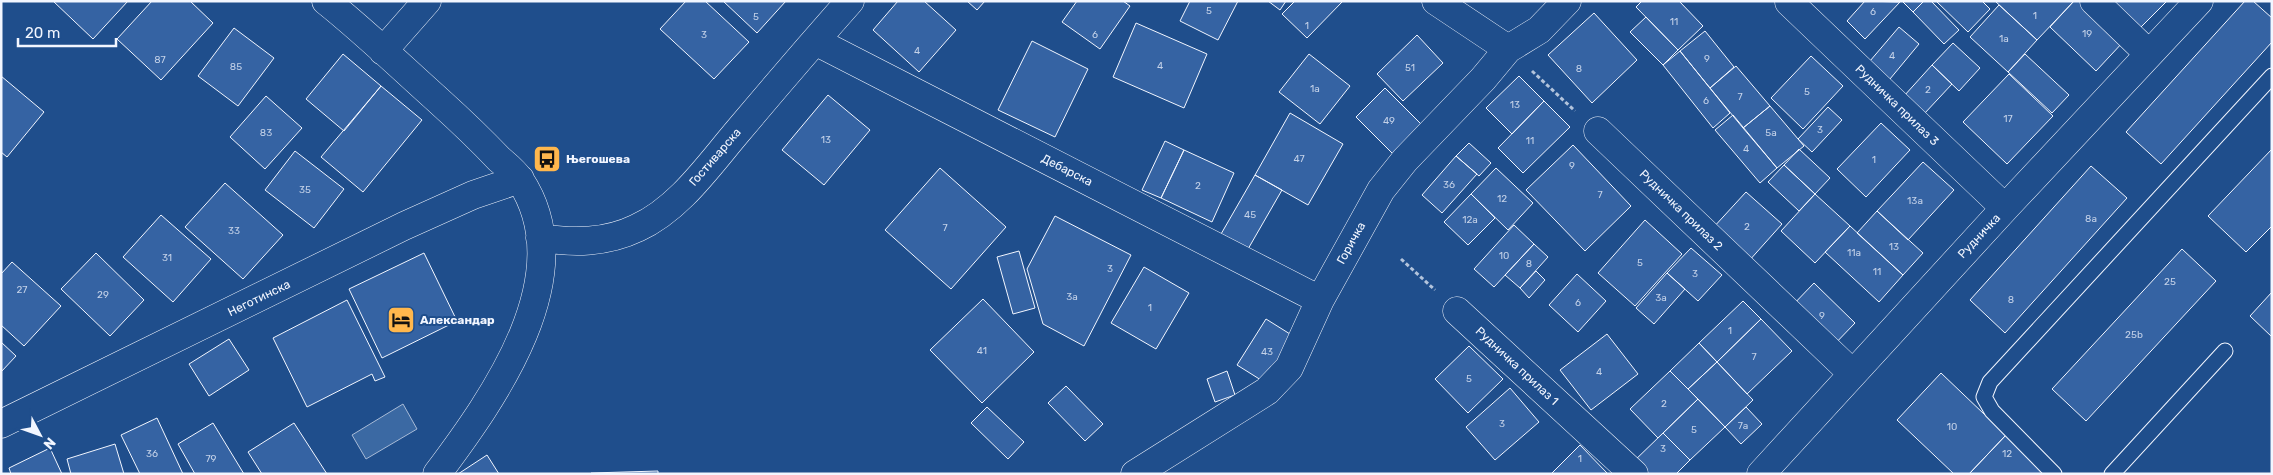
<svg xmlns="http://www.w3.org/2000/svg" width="2273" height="475" viewBox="0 0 2273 475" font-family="Rubik,sans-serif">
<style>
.water{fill:#3b69a3;stroke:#a8bbd7}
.building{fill:#3563a3;stroke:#f2f6ff}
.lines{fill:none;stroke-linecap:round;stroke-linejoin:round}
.service-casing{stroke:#f2f6ff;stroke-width:17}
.minor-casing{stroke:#f2f6ff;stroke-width:29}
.path{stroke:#b3c4dc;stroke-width:3;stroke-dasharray:4 2.5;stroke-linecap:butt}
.service{stroke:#1f4e8c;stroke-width:15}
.minor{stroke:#1f4e8c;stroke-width:28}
.labels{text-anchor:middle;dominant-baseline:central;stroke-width:4;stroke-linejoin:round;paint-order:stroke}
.number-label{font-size:10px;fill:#c3d1e8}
.street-label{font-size:12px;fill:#f2f6ff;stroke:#1f4e8c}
.poi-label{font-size:12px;font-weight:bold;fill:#f2f6ff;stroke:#1f4e8c;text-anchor:start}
</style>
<rect width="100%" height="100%" fill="#1f4e8c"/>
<path class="water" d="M 403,404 L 417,429 L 366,459 L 352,435 Z"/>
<path class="building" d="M 53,1 L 128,1 L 93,39 Z
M 152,1 L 190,1 L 213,23 L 161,80 L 117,39 Z
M 686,1 L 705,1 L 749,42 L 714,79 L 660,29 Z
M 723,1 L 786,1 L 757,33 Z
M 898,1 L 924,1 L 956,30 L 919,72 L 873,30 Z
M 967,1 L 985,1 L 977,10 Z
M 1077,1 L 1123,1 L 1130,6 L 1100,49 L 1062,22 Z
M 1190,1 L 1238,1 L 1218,40 L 1180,21 Z
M 1268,1 L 1286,1 L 1280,10 Z
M 1295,1 L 1343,1 L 1307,38 L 1282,14 Z
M 1642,1 L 1679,1 L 1703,26 L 1678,50 L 1636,7 Z
M 1865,1 L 1900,2 L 1865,39 L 1847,21 Z
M 1902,1 L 1924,1 L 1913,12 Z
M 1924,1 L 1931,1 L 1959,30 L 1944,44 L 1913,12 Z
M 1936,1 L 1982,1 L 1990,9 L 1968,32 Z
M 1995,1 L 2074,1 L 2037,40 Z
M 2074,1 L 2082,1 L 2124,41 L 2096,71 L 2050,27 Z
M 2111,1 L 2167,1 L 2139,29 Z
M 2245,1 L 2253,1 L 2272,18 L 2272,42 L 2161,164 L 2126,132 Z
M 1999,5 L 2037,40 L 2008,72 L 1970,37 Z
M 1594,13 L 1637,60 L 1592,103 L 1548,55 Z
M 1646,17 L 1678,50 L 1663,65 L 1630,32 Z
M 1136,23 L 1207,54 L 1184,108 L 1113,77 Z
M 1899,27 L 1919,44 L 1885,85 L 1864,68 Z
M 234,28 L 274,58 L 238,106 L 198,76 Z
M 1705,31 L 1734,67 L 1710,88 L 1680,51 Z
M 1417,35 L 1443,63 L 1403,101 L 1377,74 Z
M 1032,41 L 1088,69 L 1055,137 L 998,110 Z
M 1953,43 L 1980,68 L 1959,91 L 1932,65 Z
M 1680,51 L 1730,113 L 1713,128 L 1663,65 Z
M 343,54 L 381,86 L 344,131 L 306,99 Z
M 1309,54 L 1350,86 L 1320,124 L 1279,92 Z
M 2025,54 L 2069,95 L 2052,113 L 2008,72 Z
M 1811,56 L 1843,86 L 1803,129 L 1771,98 Z
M 1932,65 L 1952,84 L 1924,114 L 1904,96 Z
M 1736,66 L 1770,106 L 1743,128 L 1710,88 Z
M 2009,74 L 2053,116 L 2007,164 L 1963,122 Z
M 1,76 L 44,112 L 7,157 L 1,152 Z
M 1519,76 L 1544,101 L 1512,134 L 1486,108 Z
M 381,86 L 422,120 L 363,192 L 321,157 Z
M 1385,88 L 1422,125 L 1393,154 L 1356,117 Z
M 828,95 L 870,130 L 824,185 L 782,150 Z
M 266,96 L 302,128 L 265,169 L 230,137 Z
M 1544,101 L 1570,127 L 1523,173 L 1498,148 Z
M 1770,106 L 1804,146 L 1777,168 L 1743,128 Z
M 1828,107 L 1842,120 L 1812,152 L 1798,139 Z
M 1290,113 L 1343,144 L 1308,205 L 1255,175 Z
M 1733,115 L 1777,168 L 1760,183 L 1715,130 Z
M 1881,123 L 1910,150 L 1866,197 L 1837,169 Z
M 1165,141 L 1184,150 L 1161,198 L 1142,190 Z
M 1469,143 L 1491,163 L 1479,176 L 1456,156 Z
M 1573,145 L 1631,206 L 1585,251 L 1526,190 Z
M 1799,149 L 1830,178 L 1815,194 L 1784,165 Z
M 2272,149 L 2272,226 L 2246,252 L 2208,216 Z
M 1184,150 L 1234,173 L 1212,222 L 1161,198 Z
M 295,151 L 344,189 L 314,228 L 265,190 Z
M 1456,156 L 1477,174 L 1442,213 L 1422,195 Z
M 1923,162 L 1954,190 L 1908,240 L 1877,211 Z
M 1784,165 L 1815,194 L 1799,211 L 1768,182 Z
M 2091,166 L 2127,198 L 2005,333 L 1970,300 Z
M 940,168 L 1006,227 L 951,289 L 885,230 Z
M 1496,168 L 1533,203 L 1508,230 L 1471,194 Z
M 1255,175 L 1282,190 L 1244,256 L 1217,241 Z
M 225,183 L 283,235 L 243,279 L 185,227 Z
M 1746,192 L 1782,224 L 1748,262 L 1712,229 Z
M 1471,194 L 1495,218 L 1468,245 L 1444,222 Z
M 1815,194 L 1850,226 L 1815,263 L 1781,231 Z
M 1877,211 L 1923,253 L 1903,275 L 1857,233 Z
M 161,215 L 211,259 L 173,302 L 123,257 Z
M 1055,216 L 1131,255 L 1084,346 L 1043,324 L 1027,269 Z
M 1645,220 L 1682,254 L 1635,306 L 1598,273 Z
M 1514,225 L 1534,244 L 1494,287 L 1474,269 Z
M 1850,226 L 1903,275 L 1879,302 L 1825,252 Z
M 1534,244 L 1548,257 L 1520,288 L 1505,275 Z
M 1691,248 L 1722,275 L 1698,301 L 1667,273 Z
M 2182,249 L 2216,281 L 2086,421 L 2052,389 Z
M 1019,251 L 1035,308 L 1013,314 L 997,257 Z
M 96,253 L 144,300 L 110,336 L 61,289 Z
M 424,253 L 457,321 L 382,358 L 349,289 Z
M 12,262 L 61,306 L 24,346 L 1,325 L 1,274 Z
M 1144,267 L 1189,293 L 1156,349 L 1111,323 Z
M 1536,271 L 1545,280 L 1529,298 L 1520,288 Z
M 1667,273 L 1685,289 L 1654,324 L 1636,308 Z
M 1577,274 L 1606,301 L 1578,332 L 1549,305 Z
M 1814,283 L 1855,323 L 1830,349 L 1789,309 Z
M 2272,292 L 2272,337 L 2250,316 Z
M 983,299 L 1034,352 L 982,403 L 930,350 Z
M 347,300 L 385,377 L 375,381 L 372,374 L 307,407 L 273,338 Z
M 1743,301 L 1761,319 L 1717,362 L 1699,343 Z
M 1266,319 L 1298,339 L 1269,385 L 1237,365 Z
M 1761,319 L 1792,351 L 1747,394 L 1717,362 Z
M 1607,334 L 1638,374 L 1591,410 L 1560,370 Z
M 229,339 L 249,370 L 209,396 L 189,364 Z
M 1,342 L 16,356 L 1,372 Z
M 1699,343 L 1717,362 L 1688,389 L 1670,371 Z
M 1469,346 L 1503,379 L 1468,413 L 1435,379 Z
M 1717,362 L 1753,400 L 1725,427 L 1688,389 Z
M 1227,371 L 1235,395 L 1215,402 L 1207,379 Z
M 1670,371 L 1698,399 L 1658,438 L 1630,409 Z
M 1941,373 L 2006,435 L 1969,474 L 1954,474 L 1897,420 Z
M 1066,386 L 1103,424 L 1085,441 L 1048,403 Z
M 1510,388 L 1539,422 L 1495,460 L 1466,427 Z
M 1698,399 L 1725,427 L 1690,460 L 1663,433 Z
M 987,407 L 1024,442 L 1008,459 L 971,423 Z
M 1746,407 L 1762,424 L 1741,444 L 1725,427 Z
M 157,418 L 183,474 L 140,474 L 121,435 Z
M 213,423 L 244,474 L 195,474 L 178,444 Z
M 294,423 L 327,474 L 262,474 L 248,452 Z
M 1663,433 L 1690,460 L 1676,474 L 1640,474 L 1631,464 Z
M 2006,435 L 2048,474 L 1969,474 Z
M 115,444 L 124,474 L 71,474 L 67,459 Z
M 1580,445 L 1608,474 L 1551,474 Z
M 50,448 L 62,474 L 11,474 L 9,468 Z
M 487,455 L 499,474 L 458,474 Z
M 658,471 L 658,474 L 591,474 L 591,473 Z"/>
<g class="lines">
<g class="service-casing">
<path id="service" d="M 2054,474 L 1992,411 L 1984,397 L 1990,382 L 2272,76
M 2112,474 L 2225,351"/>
</g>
<g class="minor-casing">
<path id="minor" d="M 326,1 C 365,32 402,68 439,101 C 460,120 480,139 499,159 C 506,165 515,172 520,180 C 583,275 493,399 437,474
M 1436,1 L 1508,49
M 2094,1 L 2149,54
M 1789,2 L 2005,208
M 815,41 L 1320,300
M 383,51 L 427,1
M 1598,131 L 1852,373
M 540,238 C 574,243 606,243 637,228 C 679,209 709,165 738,131 C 775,87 812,44 850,1
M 1457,311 L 1634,474
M 1,424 L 404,226 L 473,195 L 520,179
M 1135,474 L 1267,391 L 1289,368 L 1320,300 L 1381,190 L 1405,160 L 1483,79 L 1508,49 L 1539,30 L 1567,1
M 1761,474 L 2005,208 L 2199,1"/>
</g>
<path class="path" d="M 1532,71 L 1575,111
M 1401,259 L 1435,290"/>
<use href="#service" class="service"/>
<use href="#minor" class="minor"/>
</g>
<defs>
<g id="bus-square" transform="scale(1.4375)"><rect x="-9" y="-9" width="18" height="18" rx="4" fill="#ffb74d" stroke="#1f4e8c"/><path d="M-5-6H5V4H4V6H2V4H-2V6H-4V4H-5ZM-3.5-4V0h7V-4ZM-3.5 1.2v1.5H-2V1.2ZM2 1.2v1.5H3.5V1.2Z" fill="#111"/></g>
<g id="hotel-square" transform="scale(1.4375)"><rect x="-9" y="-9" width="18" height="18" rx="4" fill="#ffb74d" stroke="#1f4e8c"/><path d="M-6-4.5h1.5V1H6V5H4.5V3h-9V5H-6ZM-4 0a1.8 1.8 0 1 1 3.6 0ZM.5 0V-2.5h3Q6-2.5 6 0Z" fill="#111"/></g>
</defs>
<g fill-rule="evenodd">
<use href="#bus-square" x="547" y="159"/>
<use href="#hotel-square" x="401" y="320"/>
</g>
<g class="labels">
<g class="number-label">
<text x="1209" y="11">5</text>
<text x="1873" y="12">6</text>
<text x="2035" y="16">1</text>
<text x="756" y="17">5</text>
<text x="1674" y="22">11</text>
<text x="1307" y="26">1</text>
<text x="2087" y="34">19</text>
<text x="704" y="35">3</text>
<text x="1095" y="35">6</text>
<text x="2004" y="39">1a</text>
<text x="917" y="51">4</text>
<text x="1892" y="56">4</text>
<text x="1707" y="59">9</text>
<text x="160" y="60">87</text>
<text x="1160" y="66">4</text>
<text x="236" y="67">85</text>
<text x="1410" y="68">51</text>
<text x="1579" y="69">8</text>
<text x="1315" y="89">1a</text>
<text x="1928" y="90">2</text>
<text x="1807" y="92">5</text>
<text x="1740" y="97">7</text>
<text x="1706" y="101">6</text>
<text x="1515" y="105">13</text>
<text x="2008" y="119">17</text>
<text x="1389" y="121">49</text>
<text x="1820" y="130">3</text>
<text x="266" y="133">83</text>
<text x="1771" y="133">5a</text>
<text x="826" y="140">13</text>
<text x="1530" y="141">11</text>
<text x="1746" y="149">4</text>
<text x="1299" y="159">47</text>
<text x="1874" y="160">1</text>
<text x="1572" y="166">9</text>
<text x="1449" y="185">36</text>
<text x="1198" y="186">2</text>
<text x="305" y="190">35</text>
<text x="1600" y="195">7</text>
<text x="1502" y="199">12</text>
<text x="1915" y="201">13a</text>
<text x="1250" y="215">45</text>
<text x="2091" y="219">8a</text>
<text x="1470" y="220">12a</text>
<text x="1747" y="227">2</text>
<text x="945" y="228">7</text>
<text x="234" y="231">33</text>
<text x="1894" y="247">13</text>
<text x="1854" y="253">11a</text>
<text x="1504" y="256">10</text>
<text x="167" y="258">31</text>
<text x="1640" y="263">5</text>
<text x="1529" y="264">8</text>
<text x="1110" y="269">3</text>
<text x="1877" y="272">11</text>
<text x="1695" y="274">3</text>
<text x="2170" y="282">25</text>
<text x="22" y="290">27</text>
<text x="103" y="295">29</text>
<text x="1072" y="297">3a</text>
<text x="1661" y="298">3a</text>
<text x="2011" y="300">8</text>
<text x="1578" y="303">6</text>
<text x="1150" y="308">1</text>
<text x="1822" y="316">9</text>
<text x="1730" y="331">1</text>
<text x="2134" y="335">25b</text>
<text x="982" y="351">41</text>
<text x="1267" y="352">43</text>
<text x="1754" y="357">7</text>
<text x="1599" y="372">4</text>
<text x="1469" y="379">5</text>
<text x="1664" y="404">2</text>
<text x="1502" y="424">3</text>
<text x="1743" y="426">7a</text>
<text x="1952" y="427">10</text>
<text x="1694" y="430">5</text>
<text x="1663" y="449">3</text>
<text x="152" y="454">36</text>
<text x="2007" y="454">12</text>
<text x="211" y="459">79</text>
<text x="1580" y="459">1</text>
</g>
<g class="street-label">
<text transform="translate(1897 105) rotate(44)">Рудничка прилаз 3</text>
<text transform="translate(715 157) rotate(-49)">Гостиварска</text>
<text transform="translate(1067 170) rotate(27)">Дебарска</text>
<text transform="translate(1681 210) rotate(44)">Рудничка прилаз 2</text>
<text transform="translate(1979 236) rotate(-47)">Рудничка</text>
<text transform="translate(1351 243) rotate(-61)">Горичка</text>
<text transform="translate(259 298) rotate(-26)">Неготинска</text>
<text transform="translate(1517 366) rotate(43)">Рудничка прилаз 1</text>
</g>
<g class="poi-label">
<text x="566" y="159">Његошева</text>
<text x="420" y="320">Александар</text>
</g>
</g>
<rect width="2273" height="475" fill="none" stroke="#f2f6ff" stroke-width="5"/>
<g transform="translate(40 435) rotate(131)" stroke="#1f4e8c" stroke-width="4" paint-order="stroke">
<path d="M0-4L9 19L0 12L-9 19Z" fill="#f2f6ff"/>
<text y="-8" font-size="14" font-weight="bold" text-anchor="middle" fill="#f2f6ff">N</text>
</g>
<path d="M18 38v8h98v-8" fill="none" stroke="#f2f6ff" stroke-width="2.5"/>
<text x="25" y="38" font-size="15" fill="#f2f6ff" stroke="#1f4e8c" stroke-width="4" paint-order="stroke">20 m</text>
</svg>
